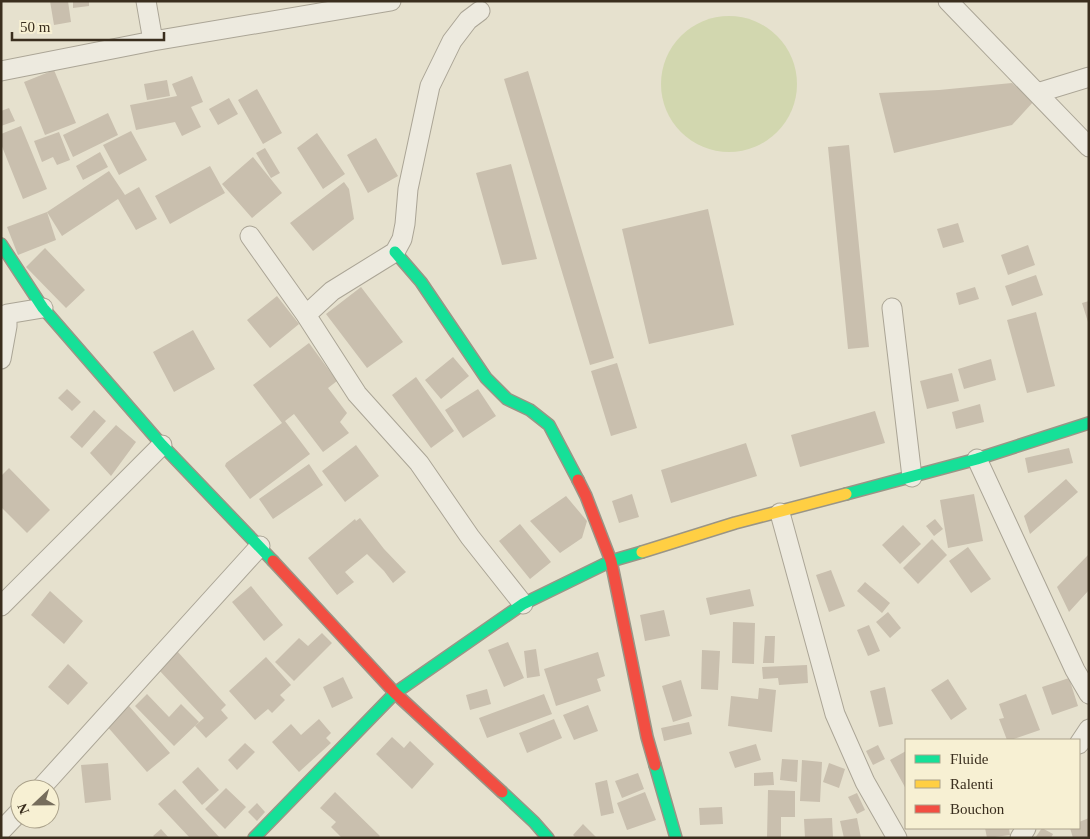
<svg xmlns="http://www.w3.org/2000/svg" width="1090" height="839" viewBox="0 0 1090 839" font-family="Georgia,serif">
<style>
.green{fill:#d2d7af}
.building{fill:#c9bfae}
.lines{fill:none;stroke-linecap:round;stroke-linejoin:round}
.street-casing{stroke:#aba596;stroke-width:21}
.fast-casing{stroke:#9a9586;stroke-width:14}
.slow-casing{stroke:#9a9586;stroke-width:14}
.jam-casing{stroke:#9a9586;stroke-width:14}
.street{stroke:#edeadf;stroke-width:19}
.fast{stroke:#16e098;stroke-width:11}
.slow{stroke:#ffcf43;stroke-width:11}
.jam{stroke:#f24e42;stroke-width:11}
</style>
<rect width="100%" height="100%" fill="#e6e1ce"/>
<path class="green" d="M661 84a68 68 0 1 1 136 0a68 68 0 1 1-136 0Z"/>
<path class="building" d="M 50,1 L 68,1 L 71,22 L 54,25 Z
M 73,1 L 89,1 L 89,6 L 73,8 Z
M 54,70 L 76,123 L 45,135 L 24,82 Z
M 528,71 L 614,358 L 590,365 L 504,79 Z
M 192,76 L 203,102 L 191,107 L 201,127 L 182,136 L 175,122 L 136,130 L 130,105 L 177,96 L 172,84 Z
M 167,80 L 170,96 L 147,100 L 144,84 Z
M 1012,83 L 1034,101 L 1012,125 L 894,153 L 879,93 L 939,90 Z
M 257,89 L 282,133 L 263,144 L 238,100 Z
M 229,98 L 238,114 L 218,125 L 209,109 Z
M 9,108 L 15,121 L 1,126 L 1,111 Z
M 108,113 L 118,135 L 73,157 L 63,135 Z
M 21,126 L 47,189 L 23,199 L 1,144 L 1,134 Z
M 131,131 L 147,160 L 119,175 L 103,145 Z
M 59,132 L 70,160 L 57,165 L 53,157 L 42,162 L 34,141 Z
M 317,133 L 345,174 L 323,189 L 297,148 Z
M 376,138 L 398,176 L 368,193 L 347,155 Z
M 849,145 L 869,347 L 848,349 L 828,147 Z
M 265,148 L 280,173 L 271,178 L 256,153 Z
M 100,152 L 108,167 L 83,180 L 76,166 Z
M 253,157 L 282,193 L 252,218 L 222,184 Z
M 511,164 L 537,259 L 502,265 L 476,173 Z
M 210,166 L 225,193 L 170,224 L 155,196 Z
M 109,171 L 125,195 L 139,187 L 157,219 L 136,230 L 118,199 L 62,236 L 47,212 Z
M 344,182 L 349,189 L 354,219 L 313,251 L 290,223 Z
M 708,209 L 734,325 L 649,344 L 622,229 Z
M 47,212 L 56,240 L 18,255 L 7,227 Z
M 958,223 L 964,242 L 943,248 L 937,229 Z
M 1028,245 L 1035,265 L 1008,275 L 1001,255 Z
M 45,248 L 85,290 L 66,308 L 26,267 Z
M 1036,275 L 1043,295 L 1012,306 L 1005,286 Z
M 361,287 L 403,342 L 367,368 L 326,314 Z
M 975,287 L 979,299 L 959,305 L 956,293 Z
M 277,296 L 299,324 L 270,348 L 247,320 Z
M 1089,301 L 1089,322 L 1088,322 L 1082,303 Z
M 1036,312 L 1055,386 L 1027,393 L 1007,320 Z
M 193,330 L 215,369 L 174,392 L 153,352 Z
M 309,343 L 337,381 L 328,388 L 347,413 L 340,422 L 349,433 L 323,452 L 294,414 L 285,421 L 310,454 L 250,499 L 225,466 L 226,463 L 282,423 L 253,385 Z
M 453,357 L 469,376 L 441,399 L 425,380 Z
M 991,359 L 996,380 L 964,389 L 958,369 Z
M 617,363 L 637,428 L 611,436 L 591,371 Z
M 952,373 L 959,401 L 927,409 L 920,381 Z
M 416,377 L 454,431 L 431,448 L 392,395 Z
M 67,389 L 81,402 L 72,411 L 58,398 Z
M 478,389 L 496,416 L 463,438 L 445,410 Z
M 980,404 L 984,422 L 956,429 L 952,412 Z
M 94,410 L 106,421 L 82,448 L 70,437 Z
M 875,411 L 885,443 L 800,467 L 791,435 Z
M 116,425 L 136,442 L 111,476 L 90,453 Z
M 746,443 L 757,476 L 671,503 L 661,470 Z
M 356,445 L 379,476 L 345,502 L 322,471 Z
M 1069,448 L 1073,463 L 1028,473 L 1025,458 Z
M 309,464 L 323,485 L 273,519 L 259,499 Z
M 9,468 L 50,510 L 27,533 L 1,507 L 1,476 Z
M 1066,479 L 1078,492 L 1030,534 L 1024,516 Z
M 632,494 L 639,517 L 619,523 L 612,501 Z
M 974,494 L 983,541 L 948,548 L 940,500 Z
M 566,496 L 587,521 L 582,538 L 560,553 L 530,521 Z
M 360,518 L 384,549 L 406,572 L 393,583 L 384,571 L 367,554 L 345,572 L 354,582 L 337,595 L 308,558 L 355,519 L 356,521 Z
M 935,519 L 943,529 L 934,536 L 926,526 Z
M 520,524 L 551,562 L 530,579 L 499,541 Z
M 903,525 L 921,544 L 900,564 L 882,545 Z
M 932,539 L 947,555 L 918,584 L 903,568 Z
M 968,547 L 991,579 L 971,593 L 949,561 Z
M 1089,554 L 1089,590 L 1069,612 L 1057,587 Z
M 831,570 L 845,606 L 829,612 L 816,575 Z
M 865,582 L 890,603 L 882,613 L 857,591 Z
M 251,586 L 283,625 L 264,641 L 232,602 Z
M 750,589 L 754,606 L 710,615 L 706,598 Z
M 50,591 L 83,621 L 64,644 L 31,615 Z
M 664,610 L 670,636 L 645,641 L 640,615 Z
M 888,612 L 901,628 L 890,638 L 876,622 Z
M 733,622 L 755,623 L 754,664 L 732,663 Z
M 869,625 L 880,651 L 868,656 L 857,630 Z
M 322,633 L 332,643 L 294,681 L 275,662 L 299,638 L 308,646 Z
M 765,636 L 775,636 L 774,663 L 763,663 Z
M 508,642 L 524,678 L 504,687 L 488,650 Z
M 536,649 L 540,676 L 527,678 L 524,651 Z
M 702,650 L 720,651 L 718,690 L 701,689 Z
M 177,651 L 226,705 L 221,710 L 228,718 L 206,738 L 195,726 L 204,718 L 158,669 Z
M 598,652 L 605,676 L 597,679 L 601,691 L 556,706 L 544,669 Z
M 266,657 L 291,685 L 280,695 L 285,700 L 272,713 L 268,709 L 255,720 L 229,691 Z
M 68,664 L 88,683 L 68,705 L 48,687 Z
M 807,665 L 808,683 L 779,685 L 778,678 L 763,679 L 762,667 Z
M 343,677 L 353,698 L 332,708 L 323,687 Z
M 1069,678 L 1078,706 L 1052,715 L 1042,687 Z
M 948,679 L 967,709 L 951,720 L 931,690 Z
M 681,680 L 692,716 L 673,722 L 662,686 Z
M 885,687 L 893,724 L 879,727 L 870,691 Z
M 759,688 L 776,690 L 772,732 L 728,726 L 731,696 L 758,699 Z
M 487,689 L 491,704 L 470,710 L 466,695 Z
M 147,694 L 169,717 L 181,704 L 199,722 L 174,746 L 135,706 Z
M 544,694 L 552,714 L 487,738 L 479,718 Z
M 1026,694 L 1040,730 L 1011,740 L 1007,740 L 999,719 L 1004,718 L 999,704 Z
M 588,705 L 598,731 L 574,740 L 563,715 Z
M 129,706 L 170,753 L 147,772 L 106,725 Z
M 319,719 L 331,733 L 326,738 L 331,743 L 299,772 L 272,742 L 291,724 L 301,735 Z
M 554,719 L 562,738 L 527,753 L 519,733 Z
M 689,722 L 692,734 L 664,741 L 661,728 Z
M 392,737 L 404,748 L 410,741 L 434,764 L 412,789 L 376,754 Z
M 245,743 L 255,752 L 237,770 L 228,760 Z
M 756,744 L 761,760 L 735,768 L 729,752 Z
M 878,745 L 885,759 L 873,765 L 866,751 Z
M 906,751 L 906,789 L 890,760 Z
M 782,759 L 798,760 L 797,782 L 780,780 Z
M 802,760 L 822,762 L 820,802 L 800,801 Z
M 108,763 L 111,800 L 85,803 L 81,765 Z
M 829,763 L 845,769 L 839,788 L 823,782 Z
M 198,767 L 219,790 L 202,805 L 182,782 Z
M 773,772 L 774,785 L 754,786 L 754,773 Z
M 638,773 L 644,789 L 622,798 L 615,781 Z
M 607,780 L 614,813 L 601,816 L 595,783 Z
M 226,788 L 246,807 L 225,829 L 205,809 Z
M 175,789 L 220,838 L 190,838 L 158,804 Z
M 768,790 L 795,791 L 795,817 L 781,817 L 781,838 L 767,838 Z
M 335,792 L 380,836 L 378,838 L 342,838 L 331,827 L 336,822 L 320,808 Z
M 645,792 L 656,820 L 627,830 L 617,803 Z
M 857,793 L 865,810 L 857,814 L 848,797 Z
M 257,803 L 265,812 L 257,821 L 248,812 Z
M 722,807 L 723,824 L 700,825 L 699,808 Z
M 832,818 L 833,838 L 805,838 L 804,819 Z
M 857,818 L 861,838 L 844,838 L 840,821 Z
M 1089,818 L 1089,838 L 1073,838 L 1070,828 L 1079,828 L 1079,822 Z
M 583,824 L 597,838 L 576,838 L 573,835 Z
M 985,828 L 1009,828 L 1010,835 L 987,838 Z
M 1042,828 L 1053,834 L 1051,838 L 1035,838 Z
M 161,829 L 169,838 L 155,838 L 153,836 Z"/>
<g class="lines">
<g class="street-casing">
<path id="street" d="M 146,1 L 153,41
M 948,1 L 1089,147
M 1,71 L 153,41 L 391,1
M 1037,93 L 1089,77
M 250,236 L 306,315 L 357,394 L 419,463 L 470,537 L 523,604
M 892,308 L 912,477
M 306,315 L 332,291 L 395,252 L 402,239 L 405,224 L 408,189 L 430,86 L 452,41 L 468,20 L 480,11
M 1,359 L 7,326 L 7,314 L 43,308
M 977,459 L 1075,670 L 1089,694
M 780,513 L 835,714 L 865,782 L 897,838
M 1,606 L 162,445
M 1079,744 L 1089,729
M 40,789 L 260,546
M 1,831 L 20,811
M 1020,838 L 1026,828"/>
</g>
<g class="fast-casing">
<path id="fast" d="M 1,244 L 43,308 L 162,445 L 273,561
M 395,252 L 421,282 L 486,378 L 507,399 L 530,410 L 549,425 L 578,480
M 846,494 L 977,459 L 1089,423
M 655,765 L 676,838
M 502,792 L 534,822 L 548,838
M 254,838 L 395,693 L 523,604 L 611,561 L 642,552"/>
</g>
<g class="slow-casing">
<path id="slow" d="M 642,552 L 735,523 L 846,494"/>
</g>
<g class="jam-casing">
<path id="jam" d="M 578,480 L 586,496 L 611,561 L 647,737 L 655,765
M 273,561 L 395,693 L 502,792"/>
</g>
<use href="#street" class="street"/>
<use href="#fast" class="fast"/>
<use href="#slow" class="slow"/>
<use href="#jam" class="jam"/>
</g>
<rect width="1090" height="839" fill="none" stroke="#3a2e1e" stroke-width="5"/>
<rect x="905" y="739" width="175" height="90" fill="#f7f0d3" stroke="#aba28b"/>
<rect x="915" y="755" width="25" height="8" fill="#16e098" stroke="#aba28b"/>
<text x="950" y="764" font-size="15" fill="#3a2e1e">Fluide</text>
<rect x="915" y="780" width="25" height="8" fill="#ffcf43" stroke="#aba28b"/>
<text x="950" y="789" font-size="15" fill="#3a2e1e">Ralenti</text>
<rect x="915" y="805" width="25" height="8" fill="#f24e42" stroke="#aba28b"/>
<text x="950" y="814" font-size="15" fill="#3a2e1e">Bouchon</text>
<g transform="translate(35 804) rotate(248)"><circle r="24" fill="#f7f0d3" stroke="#aba28b"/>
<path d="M0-4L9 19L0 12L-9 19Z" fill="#766d5c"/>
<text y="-8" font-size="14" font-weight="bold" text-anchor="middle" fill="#3a2e1e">N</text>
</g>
<path d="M12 32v8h152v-8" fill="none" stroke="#3a2e1e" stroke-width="2.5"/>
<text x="20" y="32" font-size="15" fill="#3a2e1e" stroke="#f7f0d3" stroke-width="4" paint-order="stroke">50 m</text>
</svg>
